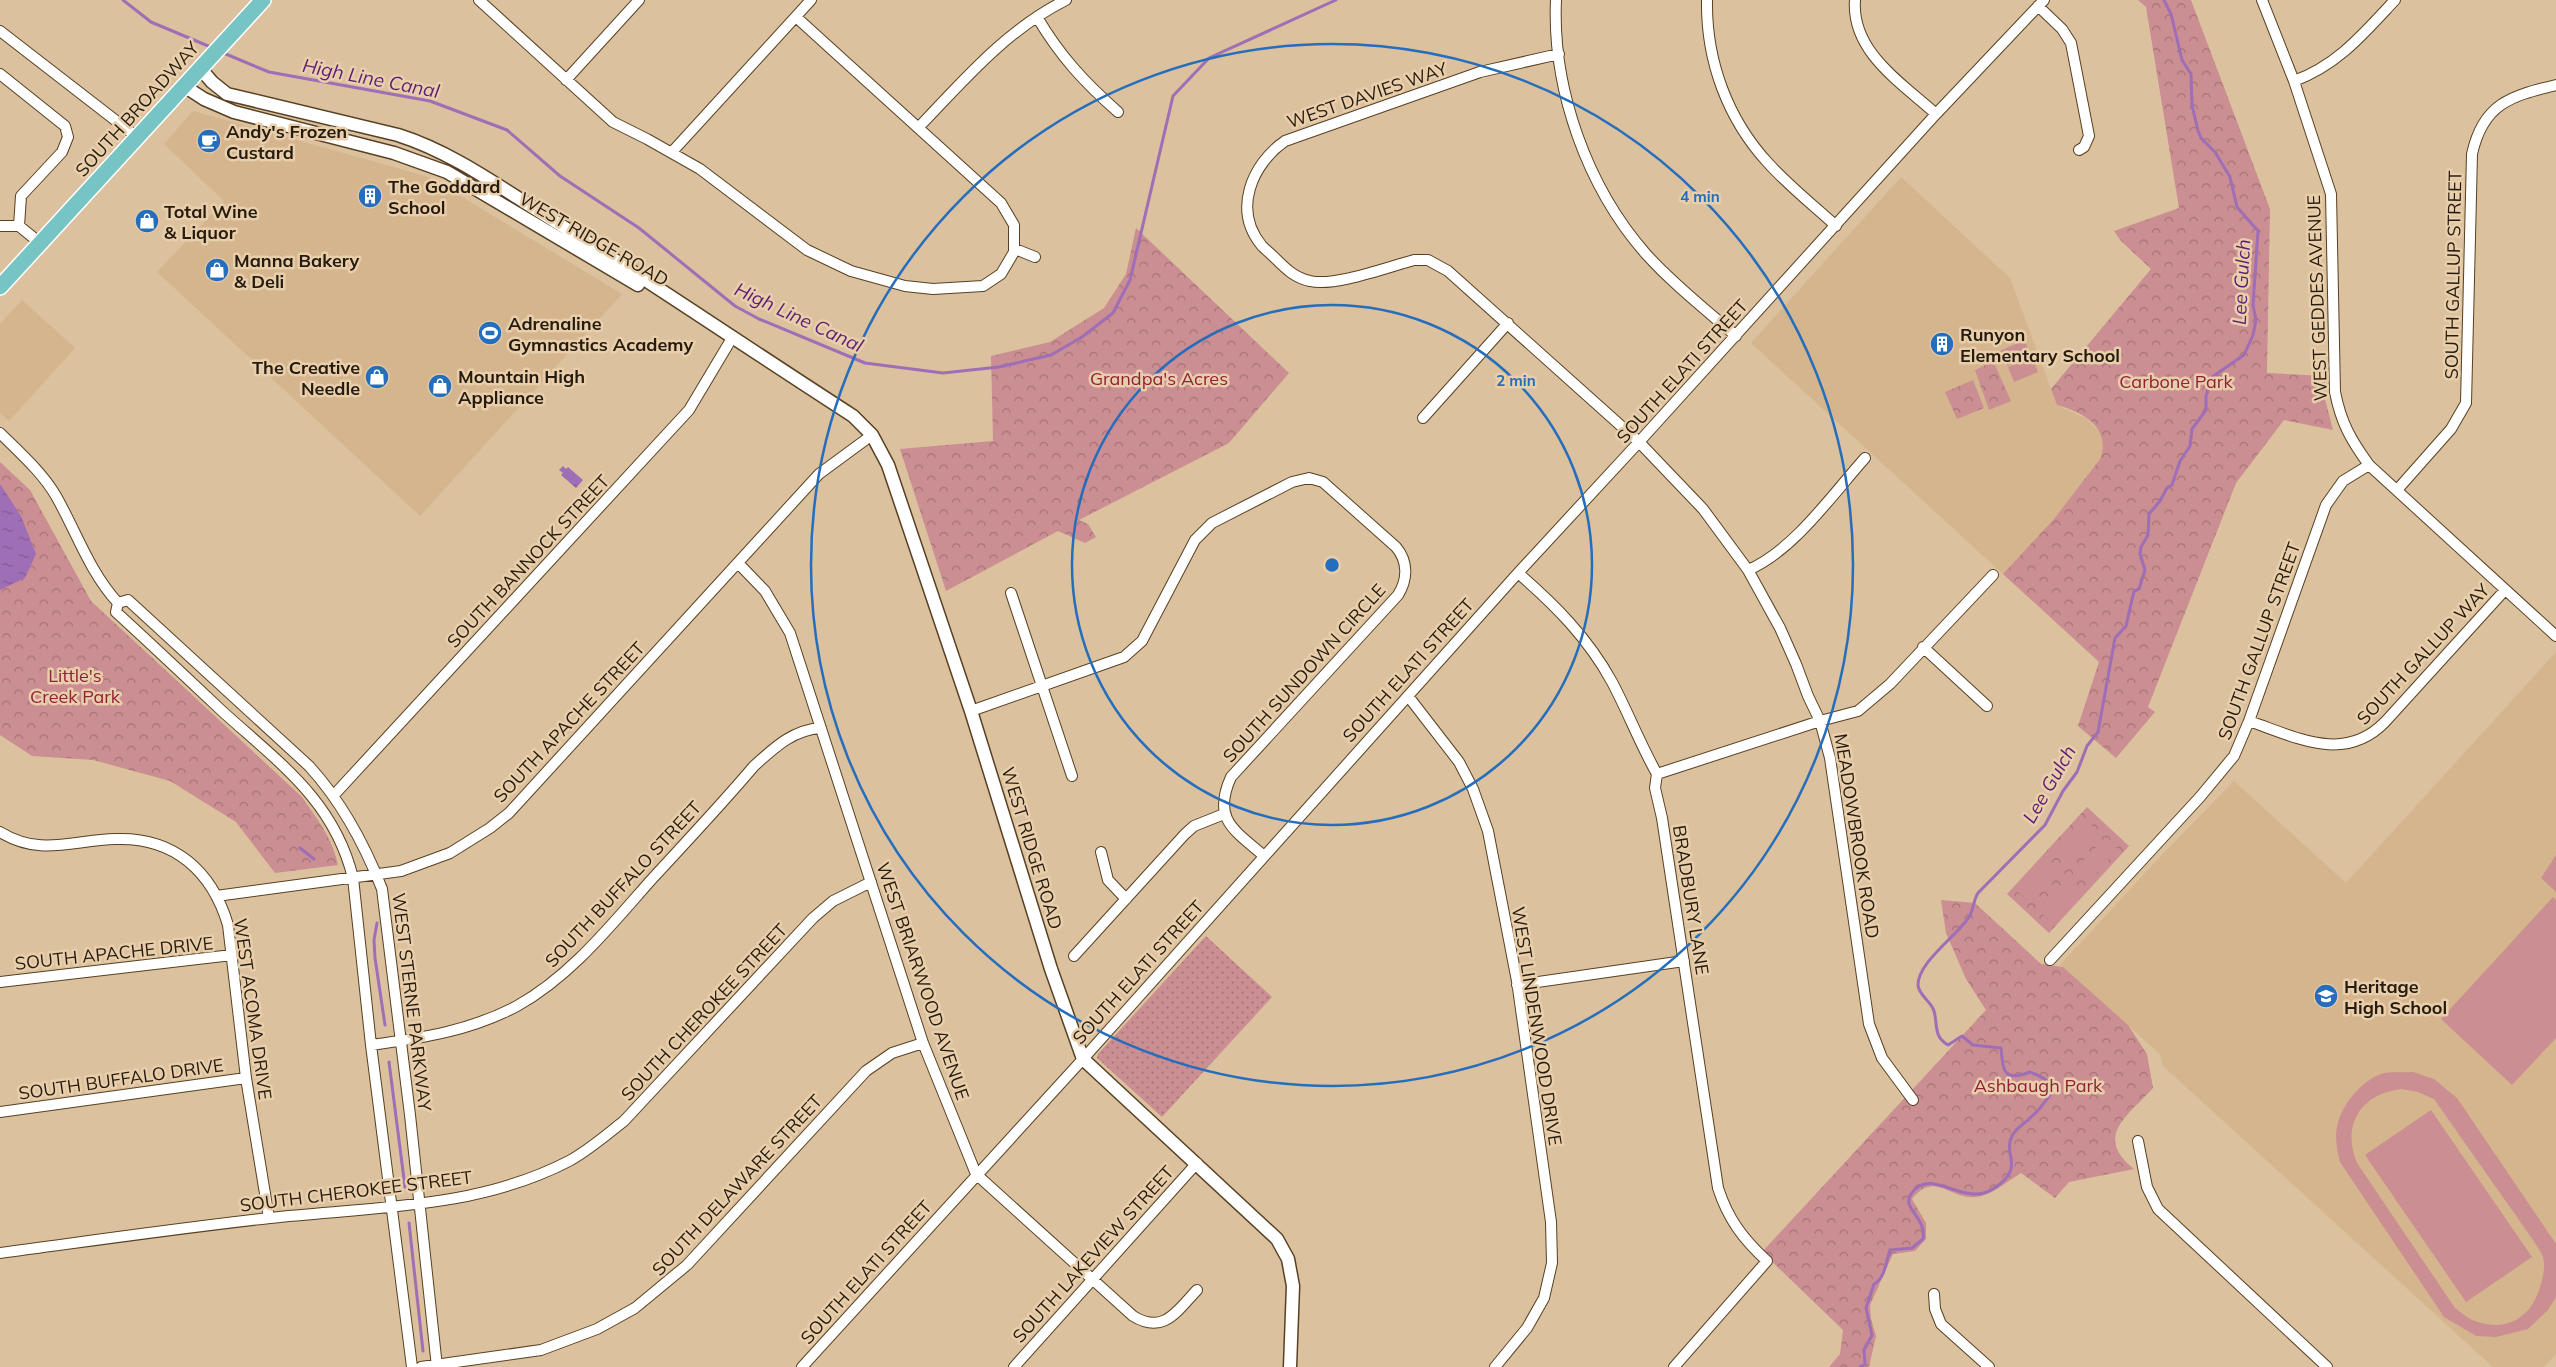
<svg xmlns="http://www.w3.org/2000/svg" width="2556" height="1367" viewBox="0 0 2556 1367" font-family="Mulish,sans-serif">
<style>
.built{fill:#d4b58d}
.grass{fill:url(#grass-dots)}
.park{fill:url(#park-crowns)}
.pitch{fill:#cb8e93;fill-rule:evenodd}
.water{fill:url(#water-ripples)}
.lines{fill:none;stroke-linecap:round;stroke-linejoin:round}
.stream{stroke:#9e6eb6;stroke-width:3}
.minor-casing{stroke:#574122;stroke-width:12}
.tertiary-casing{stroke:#574122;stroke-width:15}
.primary-casing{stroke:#fff;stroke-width:18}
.minor{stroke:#fff;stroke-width:10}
.tertiary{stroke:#fff;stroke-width:12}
.primary{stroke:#77c4c4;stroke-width:15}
.ring{fill:none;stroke:#256dbd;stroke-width:2.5}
.labels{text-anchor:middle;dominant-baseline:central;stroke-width:5;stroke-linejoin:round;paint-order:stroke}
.street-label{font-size:18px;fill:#251b0e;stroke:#e9ceab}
.poi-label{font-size:18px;font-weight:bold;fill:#251b0e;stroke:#e9ceab;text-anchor:start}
.park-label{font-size:18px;fill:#912038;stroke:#e9ceab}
.water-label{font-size:19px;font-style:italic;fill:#5c1e75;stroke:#e9ceab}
.centre{fill:#256dbd;stroke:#e9ceab;stroke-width:2.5}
.ring-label{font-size:15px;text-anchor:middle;font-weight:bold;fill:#256dbd;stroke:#e9ceab;stroke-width:5;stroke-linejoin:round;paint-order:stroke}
</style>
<defs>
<pattern id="grass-dots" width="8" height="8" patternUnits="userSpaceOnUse" patternTransform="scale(1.25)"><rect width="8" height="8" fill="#cb8e93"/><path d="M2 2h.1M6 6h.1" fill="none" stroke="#a57376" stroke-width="1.8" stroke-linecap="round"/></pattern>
<pattern id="park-crowns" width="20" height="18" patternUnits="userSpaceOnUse" patternTransform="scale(1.25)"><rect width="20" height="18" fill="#cb8e93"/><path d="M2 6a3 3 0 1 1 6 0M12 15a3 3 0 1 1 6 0" fill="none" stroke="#a57376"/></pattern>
<pattern id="water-ripples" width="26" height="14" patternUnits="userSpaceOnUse" patternTransform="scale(1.25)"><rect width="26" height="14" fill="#9e6eb6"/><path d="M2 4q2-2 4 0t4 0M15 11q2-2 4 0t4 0" fill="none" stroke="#815a92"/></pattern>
</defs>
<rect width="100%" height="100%" fill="#dbc19e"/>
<path class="built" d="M 193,111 L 429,177 L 622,294 L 420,516 L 157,272 L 224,201 L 164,144 Z
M 1901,177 L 2010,278 L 2057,405 L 2087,419 L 2100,432 L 2103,440 L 2104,448 L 2100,459 L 2054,519 L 2003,574 L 1751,343 Z
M 22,300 L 75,348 L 9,421 L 0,413 L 0,324 Z
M 2556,652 L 2556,1354 L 2544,1367 L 2493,1367 L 2163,1066 L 2160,1054 L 2060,965 L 2158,859 L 2234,781 L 2346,883 Z"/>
<path class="grass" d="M 1206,936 L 1272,997 L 1162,1117 L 1097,1058 L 1098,1054 Z"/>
<path class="park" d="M 2138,0 L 2191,0 L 2270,209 L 2267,373 L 2325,376 L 2325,399 L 2333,430 L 2284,420 L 2236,483 L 2148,707 L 2155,712 L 2116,758 L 2078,726 L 2099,662 L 2003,574 L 2054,519 L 2100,459 C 2112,428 2083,412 2057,405 L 2051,389 L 2151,269 L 2121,241 L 2114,231 L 2179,208 L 2146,7 Z
M 1136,228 L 1289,373 L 1229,443 L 1079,520 L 1088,524 L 1096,537 L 1085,543 L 1058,531 L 946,591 L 900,449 L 993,441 L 991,356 L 1050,342 L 1104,308 L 1126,274 Z
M 1990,363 L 1995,365 L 2011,401 L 1989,410 L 1975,370 Z
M 1973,380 L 1984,408 L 1957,419 L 1945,392 Z
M 0,462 L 30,490 L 91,601 L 302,797 C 317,819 333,839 338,865 L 275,873 L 236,822 L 170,781 L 93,760 L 32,756 L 0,735 Z
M 2087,807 L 2129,846 L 2049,933 L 2007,894 Z
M 1941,900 L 1975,903 L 2041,964 L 2063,967 L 2128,1025 L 2147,1054 L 2153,1088 C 2128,1116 2093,1136 2134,1169 L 2069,1182 L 2055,1198 L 2021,1173 C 2008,1181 1992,1195 1976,1197 C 1950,1200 1935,1170 1912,1199 L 1926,1223 L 1926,1239 L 1915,1251 L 1893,1254 L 1870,1305 L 1871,1319 L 1876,1336 L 1869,1367 L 1829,1367 L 1840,1354 L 1843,1330 L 1762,1252 L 1986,1010 L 1966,979 L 1946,933 Z"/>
<path class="pitch" d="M 2024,340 L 2031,355 L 2007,366 L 2000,351 Z
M 2032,357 L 2038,372 L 2014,382 L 2008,367 Z
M 2084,818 L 2097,830 L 2071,859 L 2058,847 Z
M 2105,837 L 2118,849 L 2092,878 L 2079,866 Z
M 2556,855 L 2556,892 L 2541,878 Z
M 2044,862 L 2057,874 L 2031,903 L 2017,891 Z
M 2065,881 L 2078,893 L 2051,922 L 2038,910 Z
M 2553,897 L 2556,900 L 2556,1038 L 2512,1085 L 2441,1019 Z
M 2413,1072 L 2434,1079 L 2457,1098 L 2556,1244 L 2556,1297 L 2548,1310 L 2528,1329 L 2496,1337 L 2476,1336 L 2444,1317 L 2340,1162 C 2337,1150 2334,1135 2338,1123 C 2343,1103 2362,1081 2381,1074 C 2390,1071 2403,1073 2413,1072 ZM 2402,1089 L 2418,1092 L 2434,1099 L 2533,1240 C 2536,1245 2541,1251 2543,1257 C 2545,1265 2544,1272 2542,1280 C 2535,1312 2513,1333 2478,1322 C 2469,1320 2462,1313 2455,1308 L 2357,1163 C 2341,1125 2361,1093 2402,1089 Z
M 2431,1110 L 2532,1257 L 2466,1302 L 2365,1155 Z"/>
<path class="water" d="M 563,466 L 566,469 L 568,467 L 583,480 L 576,488 L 561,475 L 563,473 L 559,470 Z
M 0,484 L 21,516 L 36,554 L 25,578 L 0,590 Z"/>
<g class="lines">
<path class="stream" d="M 123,0 L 151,22 L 213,48
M 221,52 L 269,72 L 430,101 L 507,130 L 560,176 L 639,228 L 735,306 L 759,319 L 865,363 L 943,373 L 999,367 L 1051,355 L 1082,337 L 1113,313 L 1130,280 L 1173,96 L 1209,58 L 1336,0
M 300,848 L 314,859
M 377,923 L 374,940 L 375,958 L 385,1025
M 389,1062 L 405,1187
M 409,1223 L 423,1351
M 1860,1367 L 1865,1364 L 1864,1350 L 1872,1335 L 1866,1308 L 1874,1284 C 1885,1279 1886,1261 1890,1250 L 1912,1248 L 1923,1239 C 1927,1218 1901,1208 1911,1194 C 1931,1165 1963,1208 1993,1189 C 2027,1167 2002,1156 2012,1136 C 2016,1127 2025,1124 2031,1117 C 2040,1110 2046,1100 2053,1091 C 2051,1080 2039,1076 2030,1072 C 2004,1082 2003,1072 2001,1048 L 1973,1045 L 1962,1036 L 1948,1045 C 1933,1036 1938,1025 1934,1011 C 1931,1001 1919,996 1918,985 C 1918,962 1957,936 1969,917 C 1974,909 1973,901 1978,893 L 2045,825 L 2063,791 L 2077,772 L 2087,746 L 2098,732 L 2115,638 L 2126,626 L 2134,591 L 2139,589 L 2145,570 L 2140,554 L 2141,547 L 2148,535 L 2149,514 L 2160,501 L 2167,488 L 2172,485 L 2180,461 L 2190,446 L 2192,429 L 2206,410 L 2206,396 L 2212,377 L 2244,355 L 2253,335 L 2256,320 L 2253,305 L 2258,231 L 2237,207 L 2230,177 L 2215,152 L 2201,138 L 2198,131 L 2192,105 L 2191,74 L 2182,60 L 2171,14 L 2164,0"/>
<g class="minor-casing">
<path id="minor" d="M 479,0 L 613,122 L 647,139 L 700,169 L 807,250 L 851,271 L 905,286 L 933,289 L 983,286 L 1001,274 L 1014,252 L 1014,225 L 1001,203 L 796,17
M 1556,0 C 1552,89 1587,187 1646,254 C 1673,284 1705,309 1736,336
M 1707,0 C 1706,60 1727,119 1769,164 C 1789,186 1813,205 1836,226
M 1855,0 C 1851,52 1902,83 1936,114
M 2262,0 L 2294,81 L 2331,194 L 2335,392 C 2341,423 2351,440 2369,465 L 2556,636
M 2038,6 L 2062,29 L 2071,43 L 2089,136 L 2084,147 L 2079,150
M 1037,17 C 1060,56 1084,82 1118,112
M 0,31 L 137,137
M 1559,54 L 1480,72 L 1285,141 C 1252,164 1232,210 1262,246 C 1266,250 1271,254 1276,259 C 1286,269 1295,278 1310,281 C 1334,287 1388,267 1414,260 L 1428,260 L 1448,271 L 1639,442 L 1703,509 L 1748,570 L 1780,628 L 1796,664 L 1808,696 L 1820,721 L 1830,758 L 1869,1024 L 1882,1058 L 1913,1100
M 0,74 L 65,126 L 68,137 L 62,152 L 21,196 L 19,226 L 0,226
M 566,80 L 639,0
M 2294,81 C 2338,65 2364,33 2395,0
M 918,128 C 964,80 1006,30 1066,0
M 672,152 L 811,0
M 19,226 L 40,243
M 1015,249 L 1035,257
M 1423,418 L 1508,323
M 0,433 C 20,453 42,472 56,496 C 77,533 89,571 118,603
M 2397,490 L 2451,429 L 2466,403 L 2472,154 C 2483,104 2510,96 2556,85
M 738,563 L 765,591 L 790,633 L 923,1043 L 976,1174 L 1133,1316 C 1164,1335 1177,1311 1197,1290
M 1748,570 C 1793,551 1832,495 1865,458
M 1518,573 C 1555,605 1588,638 1612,682 C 1628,712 1640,744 1657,774 L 1655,788 L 1662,818 L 1718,1188 C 1728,1219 1743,1239 1767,1261 L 1674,1367
M 1011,593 L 1072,776
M 118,603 L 128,600 L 309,766 C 342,802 364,843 382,889 L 410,1115 L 437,1367
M 118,603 L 116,612 C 152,645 187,678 222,711 C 278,762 334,800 353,878 L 371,1045 L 412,1367
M 1923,647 L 1987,706
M 1408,696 L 1459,762 L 1473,789 L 1488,831 L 1517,981 L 1551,1222 L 1552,1263 L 1544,1298 L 1527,1328 L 1495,1367
M 971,711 L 1124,657 L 1142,641 L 1195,540 L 1212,523 L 1292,482 L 1309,478 L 1323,482 L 1396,547 C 1408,561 1408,579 1398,595 L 1231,777 C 1212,819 1234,830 1263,855
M 2249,721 C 2296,737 2344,764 2385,722 L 2505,590
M 1657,774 L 1820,721 L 1858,711 L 1890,684 L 1993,575
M 334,795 L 689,410 L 732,338
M 0,832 C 41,857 72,840 116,839 C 174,837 212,871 228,925 L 246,1078 L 269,1218
M 1101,852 L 1108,880 L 1126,899
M 216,896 L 401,871 L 450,853 L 490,828 L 509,813 L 819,474 L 872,435
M 1074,956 L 1185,834 L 1194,826 L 1224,814
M 2050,960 L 2200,797 L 2234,756 L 2249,721 L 2326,505 L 2343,481 L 2369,465
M 0,982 L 232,955
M 1517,985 L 1684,961
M 371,1045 C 422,1038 470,1031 517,1006 C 571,976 611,925 652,879 C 686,842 721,805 754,766 C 774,748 792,730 821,728
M 0,1112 L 246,1078
M 2138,1141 L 2147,1187 L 2158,1209 L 2327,1367
M 0,1253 C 90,1241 180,1228 270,1218 C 371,1207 477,1209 569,1161 C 589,1150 606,1135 624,1121 L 813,918 L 833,901 L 871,882
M 1934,1294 L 1935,1309 L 1941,1324 L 1989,1367
M 421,1367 L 541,1350 L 597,1329 L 635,1308 L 687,1265 L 866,1071 L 892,1053 L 923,1043
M 802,1367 L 1083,1059 L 1518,573 L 1639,442 L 1936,114 L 2044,0
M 1014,1367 L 1197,1163"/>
</g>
<g class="tertiary-casing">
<path id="tertiary" d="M 200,68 L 212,82 L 227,94 L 398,135 C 455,153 505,191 556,222 C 656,286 754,352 853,416 L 872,435 L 888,465 L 971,711 L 1051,969 L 1083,1059 L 1277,1239 L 1288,1259 L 1293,1286 L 1290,1367
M 184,86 L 204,99 L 234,112 L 394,153 L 447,172 L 638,285"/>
</g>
<g class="primary-casing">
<path id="primary" d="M 0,287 L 263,0"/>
</g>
<use href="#minor" class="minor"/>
<use href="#tertiary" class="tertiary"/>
<use href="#primary" class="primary"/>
</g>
<g class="ring">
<circle cx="1332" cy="565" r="260"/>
<circle cx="1332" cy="565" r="521"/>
</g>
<defs>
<g id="cafe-disc" transform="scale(1.25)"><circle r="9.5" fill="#256dbd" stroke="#e9ceab"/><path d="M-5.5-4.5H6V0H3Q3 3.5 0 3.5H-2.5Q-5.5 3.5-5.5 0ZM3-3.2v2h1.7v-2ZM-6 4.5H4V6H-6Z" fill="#fff"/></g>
<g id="building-disc" transform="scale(1.25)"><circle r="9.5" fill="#256dbd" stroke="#e9ceab"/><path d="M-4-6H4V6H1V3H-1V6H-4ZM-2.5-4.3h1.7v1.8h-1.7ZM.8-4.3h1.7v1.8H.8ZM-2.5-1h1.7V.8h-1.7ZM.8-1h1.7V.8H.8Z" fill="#fff"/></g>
<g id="shop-disc" transform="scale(1.25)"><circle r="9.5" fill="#256dbd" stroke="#e9ceab"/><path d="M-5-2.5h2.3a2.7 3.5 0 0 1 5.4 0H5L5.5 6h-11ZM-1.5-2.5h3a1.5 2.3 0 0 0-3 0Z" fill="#fff"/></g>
<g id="stadium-disc" transform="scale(1.25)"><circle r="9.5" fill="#256dbd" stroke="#e9ceab"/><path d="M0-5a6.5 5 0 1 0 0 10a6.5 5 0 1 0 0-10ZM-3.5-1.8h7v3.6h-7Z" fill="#fff"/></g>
<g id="school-disc" transform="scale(1.25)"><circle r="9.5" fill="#256dbd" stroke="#e9ceab"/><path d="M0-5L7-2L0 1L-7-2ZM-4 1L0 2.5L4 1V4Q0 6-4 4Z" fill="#fff"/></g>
</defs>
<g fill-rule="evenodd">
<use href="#cafe-disc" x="209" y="141"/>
<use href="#building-disc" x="370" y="196"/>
<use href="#shop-disc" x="147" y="221"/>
<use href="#shop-disc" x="217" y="270"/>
<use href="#stadium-disc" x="490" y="333"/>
<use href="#building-disc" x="1942" y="344"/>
<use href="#shop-disc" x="377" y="377"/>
<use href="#shop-disc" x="440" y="386"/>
<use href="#school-disc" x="2326" y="996"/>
</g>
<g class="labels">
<g class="street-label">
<text transform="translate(1367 95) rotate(-19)">WEST DAVIES WAY</text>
<text transform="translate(137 109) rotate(-48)">SOUTH BROADWAY</text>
<text transform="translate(594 239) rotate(30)">WEST RIDGE ROAD</text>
<text transform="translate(2453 275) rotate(-89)">SOUTH GALLUP STREET</text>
<text transform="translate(2317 298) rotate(-92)">WEST GEDDES AVENUE</text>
<text transform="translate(1682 371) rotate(-48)">SOUTH ELATI STREET</text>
<text transform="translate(528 561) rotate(-47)">SOUTH BANNOCK STREET</text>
<text transform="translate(2259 641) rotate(-70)">SOUTH GALLUP STREET</text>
<text transform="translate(2423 654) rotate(-47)">SOUTH GALLUP WAY</text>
<text transform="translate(1408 670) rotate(-48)">SOUTH ELATI STREET</text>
<text transform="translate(1304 673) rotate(-48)">SOUTH SUNDOWN CIRCLE</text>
<text transform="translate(569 722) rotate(-47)">SOUTH APACHE STREET</text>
<text transform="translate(1857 836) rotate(81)">MEADOWBROOK ROAD</text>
<text transform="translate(1032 848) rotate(73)">WEST RIDGE ROAD</text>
<text transform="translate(623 884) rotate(-47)">SOUTH BUFFALO STREET</text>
<text transform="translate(1691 900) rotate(81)">BRADBURY LANE</text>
<text transform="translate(114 953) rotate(-6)">SOUTH APACHE DRIVE</text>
<text transform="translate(1138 972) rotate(-48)">SOUTH ELATI STREET</text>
<text transform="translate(923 981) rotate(71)">WEST BRIARWOOD AVENUE</text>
<text transform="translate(412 1002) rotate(83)">WEST STERNE PARKWAY</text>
<text transform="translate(253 1009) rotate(82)">WEST ACOMA DRIVE</text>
<text transform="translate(704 1012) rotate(-47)">SOUTH CHEROKEE STREET</text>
<text transform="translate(1537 1026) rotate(81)">WEST LINDENWOOD DRIVE</text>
<text transform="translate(121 1079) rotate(-8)">SOUTH BUFFALO DRIVE</text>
<text transform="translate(737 1185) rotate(-47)">SOUTH DELAWARE STREET</text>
<text transform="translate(356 1191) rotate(-7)">SOUTH CHEROKEE STREET</text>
<text transform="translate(1093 1254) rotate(-48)">SOUTH LAKEVIEW STREET</text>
<text transform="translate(866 1272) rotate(-48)">SOUTH ELATI STREET</text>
</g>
<g class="poi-label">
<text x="226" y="131">Andy's Frozen<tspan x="226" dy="21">Custard</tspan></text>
<text x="388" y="186">The Goddard<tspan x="388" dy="21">School</tspan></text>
<text x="164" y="211">Total Wine<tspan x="164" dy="21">&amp; Liquor</tspan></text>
<text x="234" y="260">Manna Bakery<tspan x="234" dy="21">&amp; Deli</tspan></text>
<text x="508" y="323">Adrenaline<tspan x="508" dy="21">Gymnastics Academy</tspan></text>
<text x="1960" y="334">Runyon<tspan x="1960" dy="21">Elementary School</tspan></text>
<text x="360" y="367" text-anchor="end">The Creative<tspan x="360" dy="21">Needle</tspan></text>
<text x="458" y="376">Mountain High<tspan x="458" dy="21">Appliance</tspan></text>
<text x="2344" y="986">Heritage<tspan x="2344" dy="21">High School</tspan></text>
</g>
<g class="park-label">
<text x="1159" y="378">Grandpa's Acres</text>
<text x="2176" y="381">Carbone Park</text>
<text x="75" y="675">Little's<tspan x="75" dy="21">Creek Park</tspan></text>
<text x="2038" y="1085">Ashbaugh Park</text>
</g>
<g class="water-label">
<text transform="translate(371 78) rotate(11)">High Line Canal</text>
<text transform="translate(2241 282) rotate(-87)">Lee Gulch</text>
<text transform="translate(799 317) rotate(25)">High Line Canal</text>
<text transform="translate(2049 784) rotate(-60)">Lee Gulch</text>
</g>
</g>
<circle cx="1332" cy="565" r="8" class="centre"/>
<g class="ring-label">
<text x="1700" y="202">4 min</text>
<text x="1516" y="386">2 min</text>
</g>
</svg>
